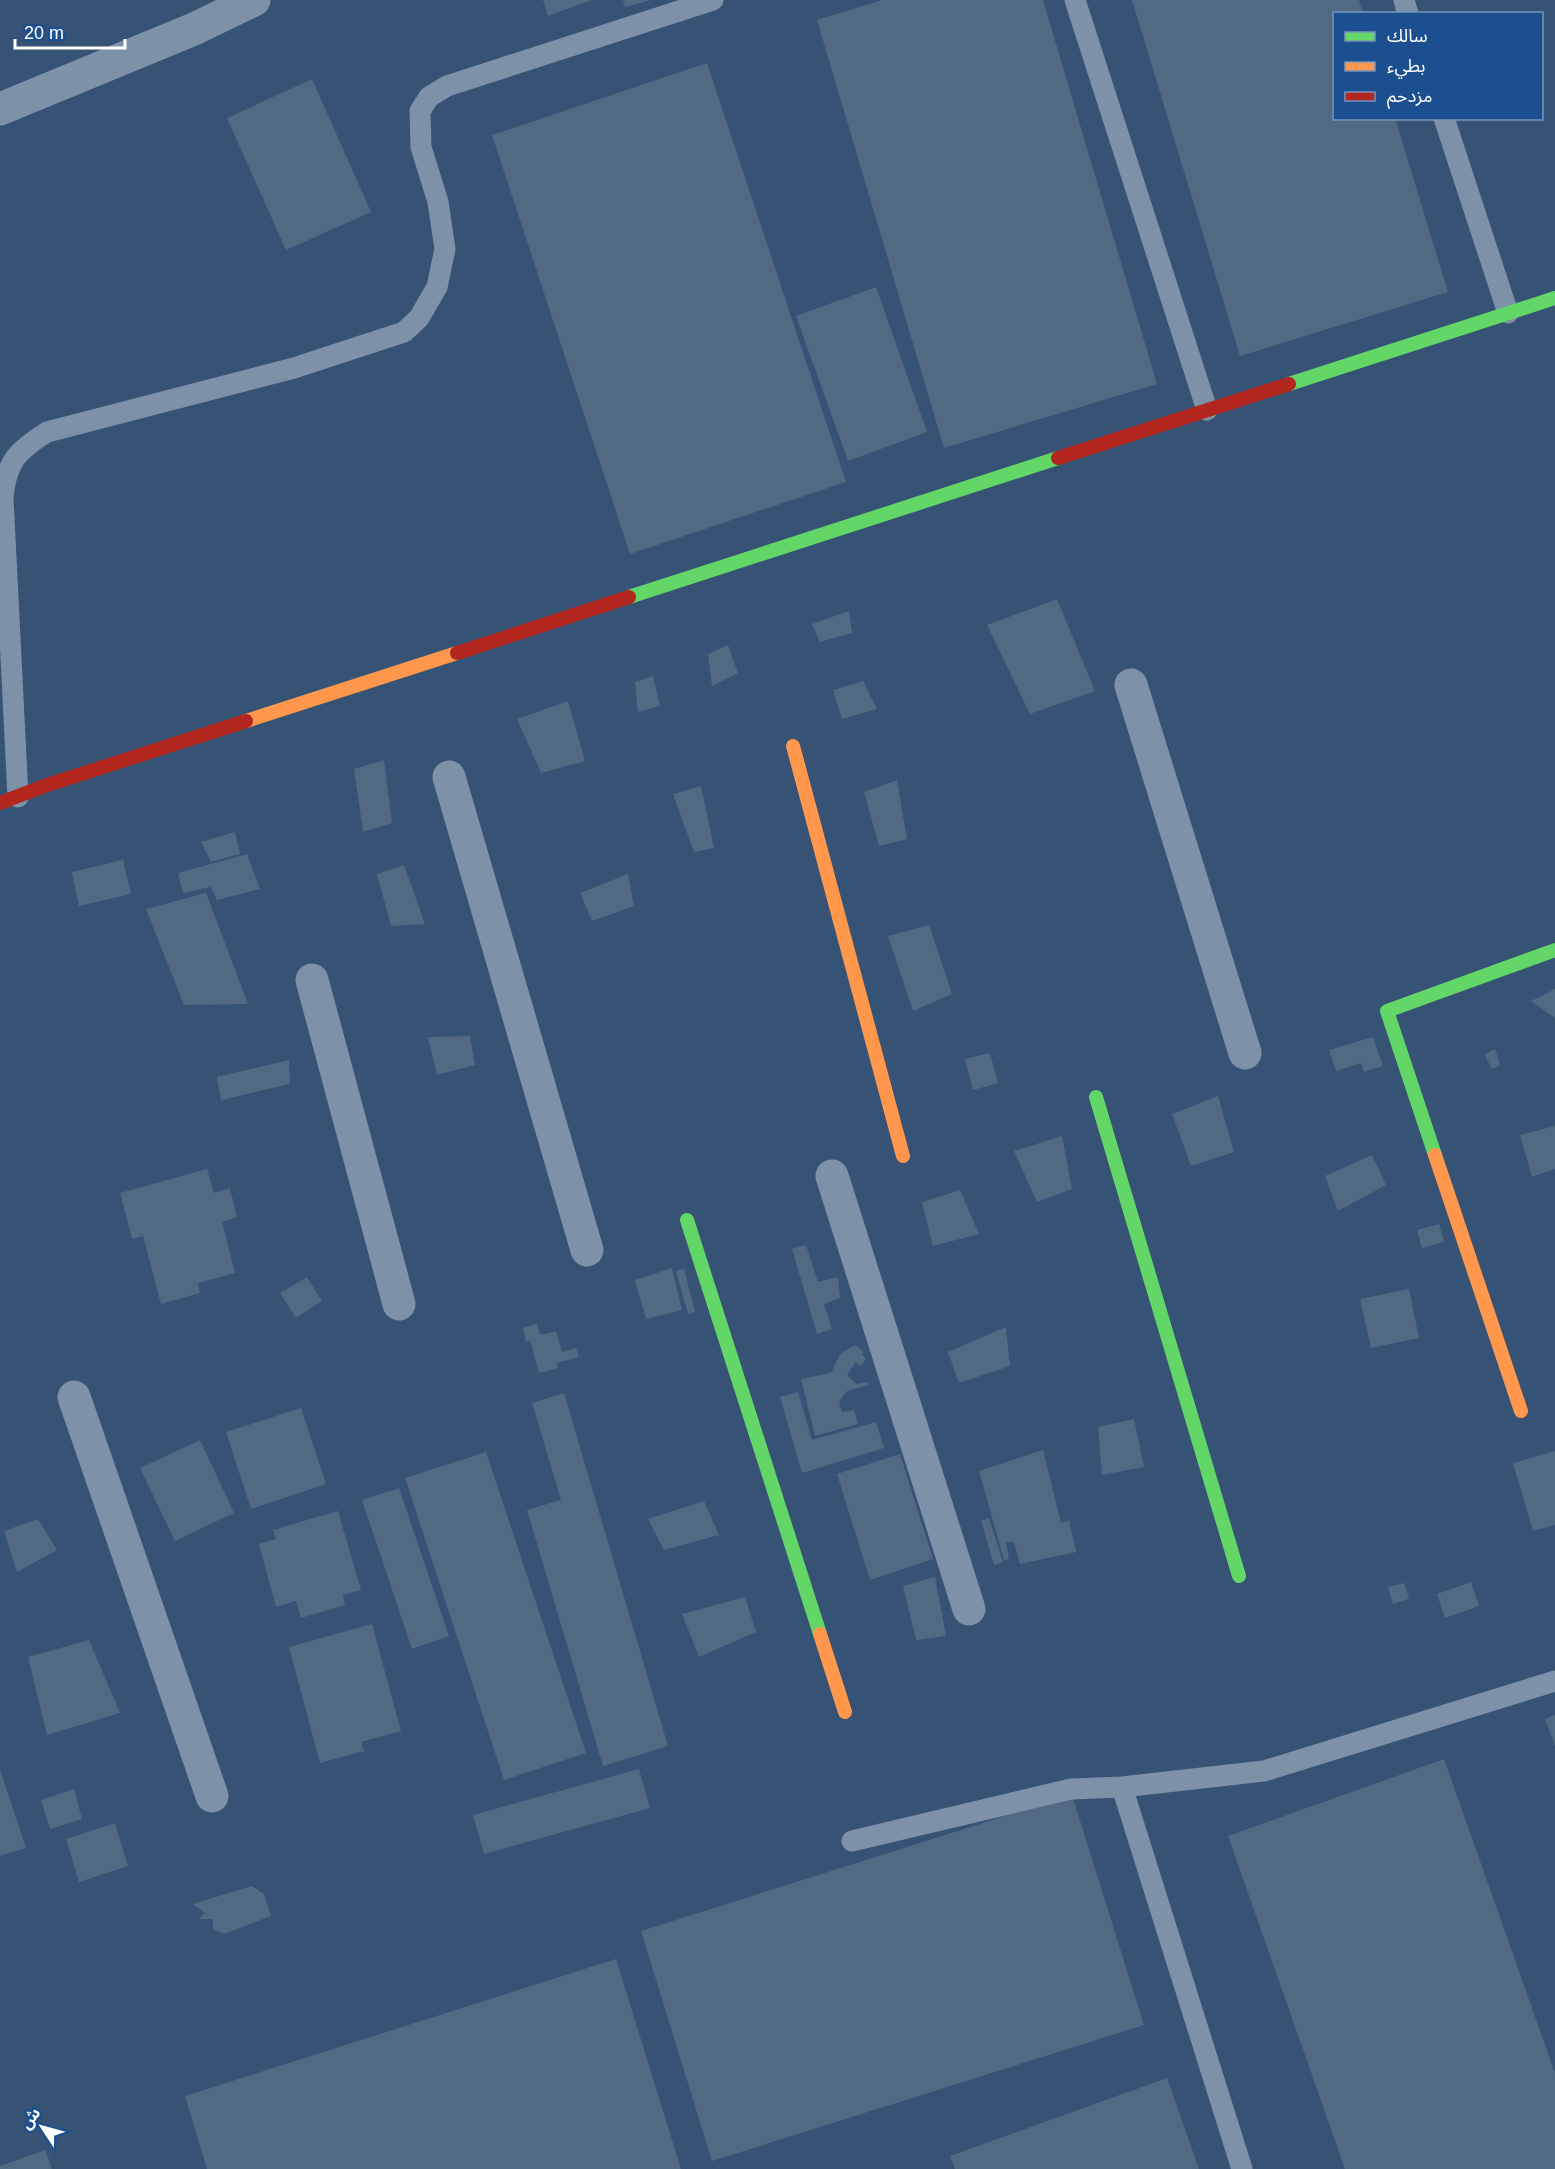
<svg xmlns="http://www.w3.org/2000/svg" width="1555" height="2169" viewBox="0 0 1555 2169" font-family="Arial,'Noto Sans Arabic',sans-serif">
<style>
.building{fill:#526984}
.lines{fill:none;stroke-linecap:round;stroke-linejoin:round}
.lane{stroke:#7d92a8;stroke-width:21}
.street{stroke:#7d92a8;stroke-width:33}
.fast{stroke:#63d668;stroke-width:14}
.slow{stroke:#ff974d;stroke-width:14}
.jam{stroke:#b3261e;stroke-width:14}
</style>
<rect width="100%" height="100%" fill="#365274"/>
<path class="building" d="M 543,0 L 592,0 L 548,16 Z
M 623,0 L 648,0 L 648,1 L 625,7 Z
M 882,0 L 1043,0 L 1157,384 L 944,448 L 817,20 Z
M 1132,0 L 1359,0 L 1363,14 L 1334,14 L 1334,118 L 1395,118 L 1448,292 L 1240,356 Z
M 707,63 L 846,482 L 630,554 L 492,135 Z
M 312,79 L 371,212 L 286,250 L 227,118 Z
M 876,287 L 927,432 L 848,461 L 796,316 Z
M 1057,599 L 1095,691 L 1030,714 L 987,625 Z
M 849,611 L 852,633 L 820,642 L 812,624 Z
M 728,645 L 738,673 L 712,686 L 708,654 Z
M 653,676 L 660,706 L 638,712 L 635,682 Z
M 863,681 L 877,709 L 842,719 L 833,690 Z
M 568,701 L 585,761 L 541,773 L 517,719 Z
M 384,760 L 392,823 L 363,832 L 354,769 Z
M 897,780 L 907,839 L 879,846 L 864,792 Z
M 701,786 L 714,848 L 694,852 L 673,794 Z
M 235,832 L 240,854 L 211,862 L 201,842 Z
M 247,854 L 260,889 L 217,900 L 211,887 L 183,893 L 178,873 Z
M 123,860 L 131,894 L 79,906 L 72,872 Z
M 404,865 L 425,924 L 391,926 L 377,874 Z
M 628,874 L 634,906 L 592,921 L 580,893 Z
M 206,893 L 248,1004 L 184,1005 L 146,909 Z
M 929,925 L 952,994 L 913,1011 L 888,936 Z
M 1555,989 L 1555,1018 L 1531,1001 Z
M 470,1036 L 475,1065 L 437,1075 L 428,1037 Z
M 1373,1037 L 1383,1066 L 1364,1072 L 1361,1063 L 1336,1071 L 1329,1050 Z
M 1495,1049 L 1500,1065 L 1492,1069 L 1484,1054 Z
M 990,1053 L 998,1083 L 973,1090 L 965,1059 Z
M 289,1060 L 290,1084 L 221,1100 L 217,1077 Z
M 1218,1096 L 1234,1152 L 1191,1166 L 1172,1114 Z
M 1555,1126 L 1555,1169 L 1532,1177 L 1520,1135 Z
M 1062,1136 L 1072,1189 L 1037,1202 L 1014,1151 Z
M 1372,1155 L 1386,1185 L 1338,1211 L 1325,1176 Z
M 207,1169 L 214,1193 L 230,1188 L 237,1217 L 222,1222 L 235,1273 L 198,1283 L 200,1293 L 161,1304 L 143,1236 L 132,1239 L 120,1193 Z
M 960,1190 L 979,1234 L 933,1246 L 922,1202 Z
M 1439,1224 L 1444,1242 L 1422,1248 L 1417,1230 Z
M 806,1245 L 818,1282 L 838,1277 L 840,1298 L 824,1304 L 832,1329 L 817,1334 L 792,1249 Z
M 672,1268 L 682,1310 L 646,1319 L 635,1280 Z
M 684,1269 L 695,1312 L 688,1314 L 676,1271 Z
M 307,1277 L 322,1301 L 296,1318 L 280,1293 Z
M 1409,1289 L 1419,1338 L 1371,1348 L 1360,1299 Z
M 537,1324 L 540,1335 L 556,1331 L 562,1352 L 576,1348 L 579,1357 L 557,1363 L 558,1368 L 539,1373 L 530,1340 L 526,1342 L 523,1328 Z
M 1006,1327 L 1010,1366 L 959,1383 L 948,1352 Z
M 855,1345 L 864,1352 L 862,1355 L 866,1358 L 861,1366 L 856,1362 L 847,1375 L 856,1384 L 868,1382 L 869,1385 L 847,1391 L 839,1402 L 842,1412 L 854,1410 L 858,1424 L 815,1436 L 801,1379 L 831,1373 L 840,1354 Z
M 798,1392 L 812,1440 L 876,1422 L 884,1448 L 802,1473 L 780,1397 Z
M 564,1393 L 668,1746 L 603,1766 L 527,1510 L 561,1500 L 532,1403 Z
M 301,1408 L 326,1484 L 251,1509 L 226,1432 Z
M 1134,1419 L 1144,1467 L 1102,1475 L 1098,1427 Z
M 200,1440 L 234,1513 L 175,1541 L 140,1468 Z
M 1043,1450 L 1061,1523 L 1069,1520 L 1076,1552 L 1020,1564 L 1014,1542 L 1006,1542 L 1009,1559 L 1004,1560 L 979,1471 Z
M 1555,1451 L 1555,1525 L 1533,1531 L 1513,1463 Z
M 486,1452 L 586,1753 L 504,1780 L 405,1478 Z
M 900,1454 L 933,1559 L 870,1580 L 837,1474 Z
M 399,1488 L 449,1636 L 412,1649 L 362,1500 Z
M 704,1501 L 719,1535 L 664,1550 L 648,1519 Z
M 338,1511 L 361,1590 L 343,1595 L 345,1605 L 301,1618 L 296,1601 L 276,1607 L 259,1544 L 276,1539 L 273,1530 Z
M 989,1518 L 1003,1562 L 994,1565 L 981,1521 Z
M 38,1519 L 57,1550 L 17,1572 L 4,1531 Z
M 935,1577 L 946,1636 L 916,1640 L 903,1586 Z
M 1471,1582 L 1479,1606 L 1445,1618 L 1437,1594 Z
M 1404,1583 L 1409,1599 L 1393,1604 L 1388,1587 Z
M 745,1597 L 756,1632 L 699,1657 L 682,1614 Z
M 372,1624 L 401,1731 L 361,1742 L 364,1751 L 320,1763 L 289,1647 Z
M 89,1640 L 120,1713 L 47,1735 L 28,1657 Z
M 1555,1715 L 1555,1746 L 1545,1719 Z
M 1444,1759 L 1555,2073 L 1555,2169 L 1345,2169 L 1228,1836 Z
M 639,1769 L 650,1808 L 484,1854 L 473,1815 Z
M 0,1770 L 26,1848 L 0,1856 Z
M 74,1789 L 82,1819 L 50,1829 L 41,1800 Z
M 1072,1795 L 1144,2025 L 712,2161 L 641,1931 Z
M 115,1823 L 128,1866 L 79,1882 L 66,1839 Z
M 252,1886 L 264,1894 L 271,1916 L 224,1934 L 213,1929 L 213,1919 L 198,1919 L 205,1913 L 193,1904 Z
M 616,1959 L 681,2169 L 207,2169 L 185,2096 Z
M 1167,2078 L 1199,2169 L 955,2169 L 950,2156 Z
M 45,2150 L 52,2169 L 0,2169 L 0,2166 Z"/>
<g class="lines">
<path class="lane" d="M 1075,0 L 1207,410
M 1404,0 L 1408,14
M 1444,118 L 1508,313
M 18,797 L 3,498 C 6,462 17,451 47,432 L 294,368 L 404,332 L 419,318 L 437,287 L 445,249 L 438,202 L 421,147 L 420,111 L 429,97 L 447,86 L 713,0
M 1122,1787 L 1242,2169
M 852,1841 L 1071,1789 L 1122,1787 L 1264,1771 L 1555,1681"/>
<path class="street" d="M 0,109 L 194,29 L 254,0
M 1131,685 L 1245,1053
M 449,777 L 587,1250
M 312,980 L 399,1304
M 832,1176 L 969,1609
M 74,1397 L 212,1796"/>
<path class="fast" d="M 1289,384 L 1555,298
M 629,597 L 1058,458
M 1096,1097 L 1239,1576
M 1435,1155 L 1387,1011 L 1555,950
M 687,1220 L 820,1634"/>
<path class="slow" d="M 246,721 L 457,653
M 793,746 L 903,1156
M 1435,1155 L 1521,1411
M 820,1634 L 845,1712"/>
<path class="jam" d="M 1058,458 L 1289,384
M 457,653 L 629,597
M 0,803 L 47,785 L 246,721"/>
</g>
<rect x="1333" y="12" width="210" height="108" fill="#1b4f8f" stroke="#7695bc" stroke-width="1.5"/>
<rect x="1345" y="32" width="30" height="9" fill="#63d668" stroke="#7695bc" stroke-width="1.5"/>
<text x="1387" y="42" font-size="18" fill="#ffffff">سالك</text>
<rect x="1345" y="62" width="30" height="9" fill="#ff974d" stroke="#7695bc" stroke-width="1.5"/>
<text x="1387" y="72" font-size="18" fill="#ffffff">بطيء</text>
<rect x="1345" y="92" width="30" height="9" fill="#b3261e" stroke="#7695bc" stroke-width="1.5"/>
<text x="1387" y="102" font-size="18" fill="#ffffff">مزدحم</text>
<g transform="translate(42 2127) rotate(306)" stroke="#1b4f8f" stroke-width="4.5" paint-order="stroke">
<path d="M0-4.5L10 22L0 15L-10 22Z" fill="#ffffff"/>
<text y="-9" font-size="16" font-weight="bold" text-anchor="middle" fill="#ffffff">ش</text>
</g>
<path d="M15 39v9h110v-9" fill="none" stroke="#ffffff" stroke-width="3"/>
<text x="24" y="39" font-size="18" fill="#ffffff" stroke="#1b4f8f" stroke-width="4.5" paint-order="stroke">20 m</text>
</svg>
